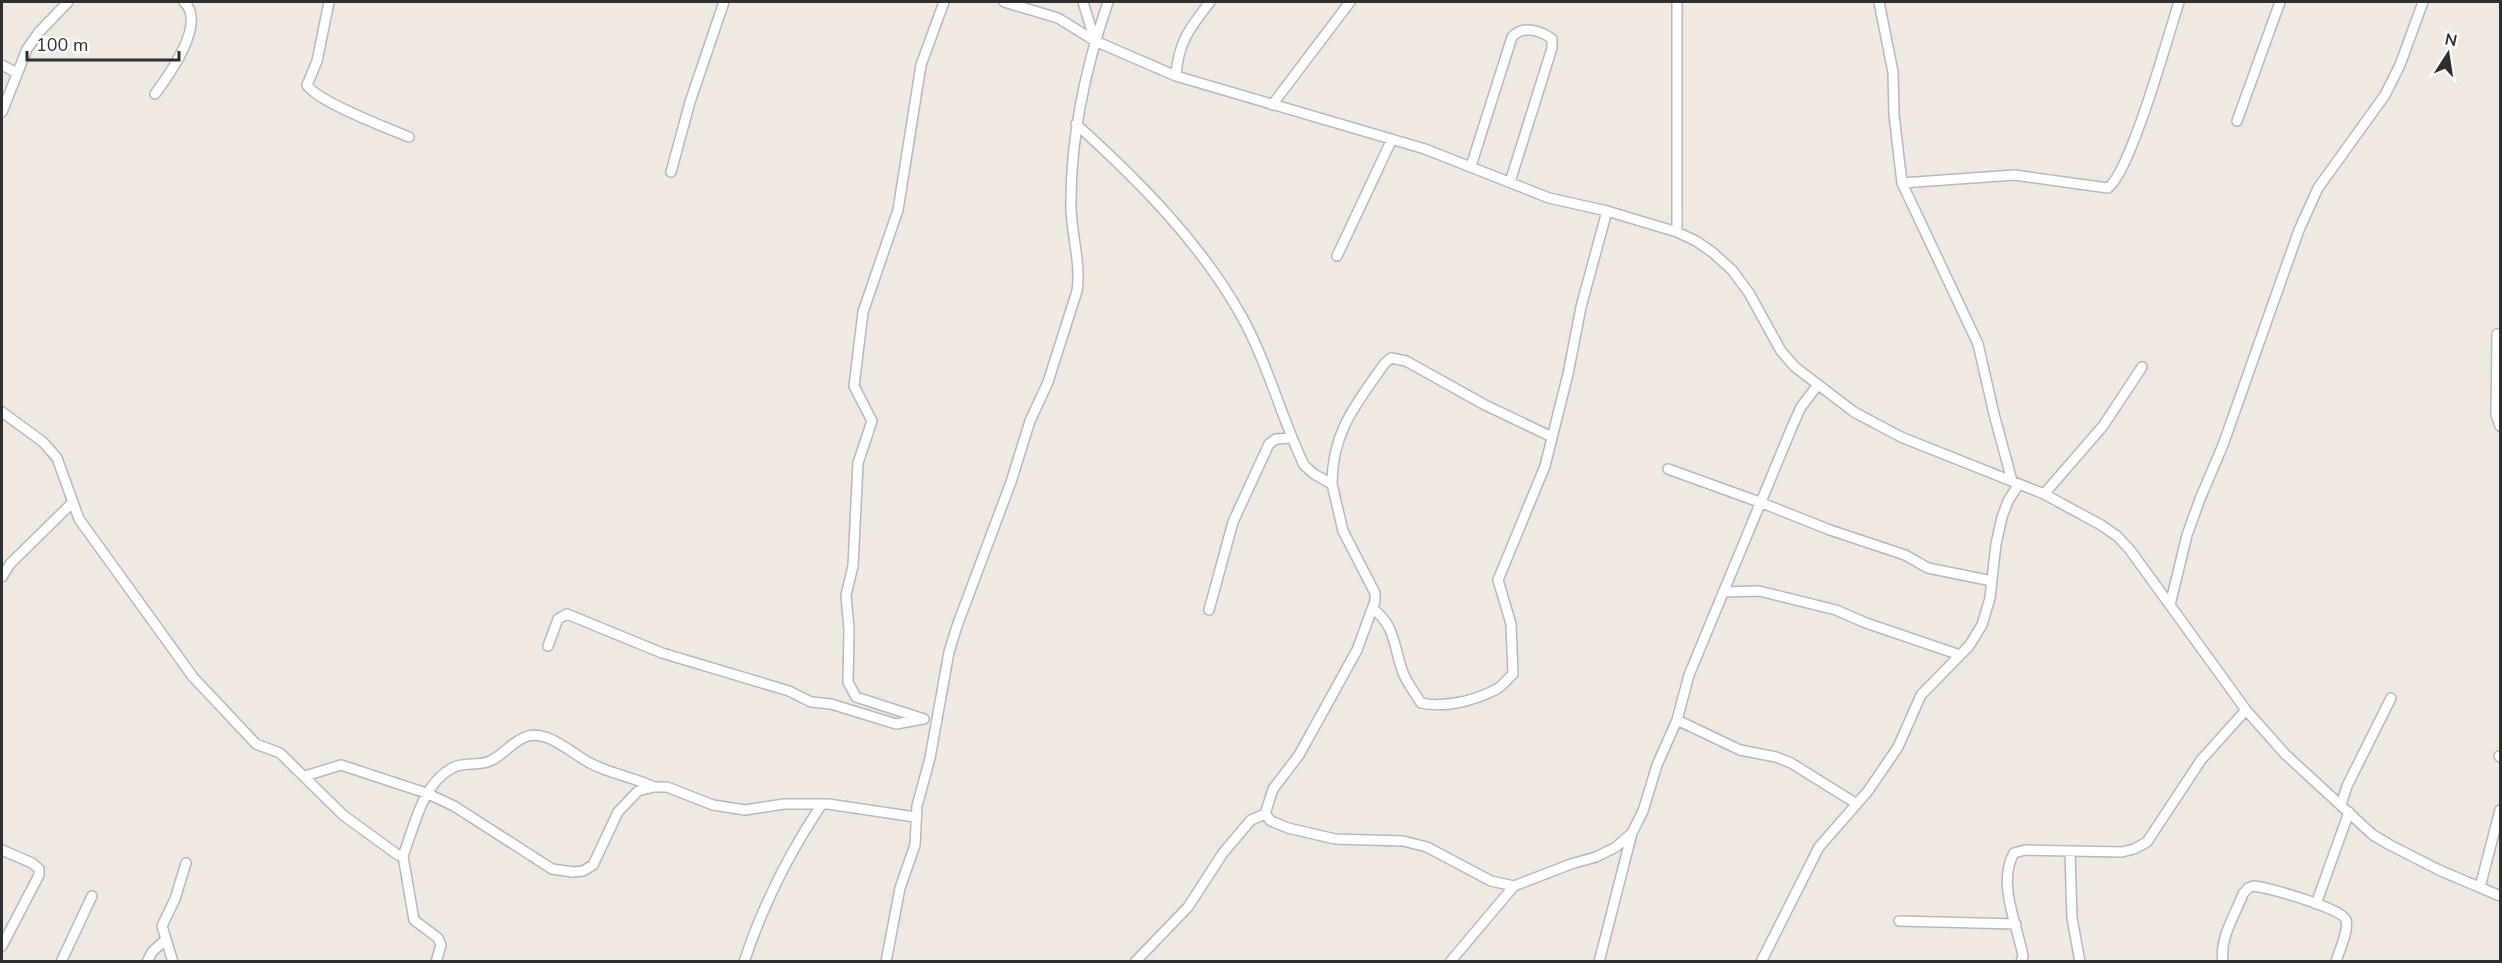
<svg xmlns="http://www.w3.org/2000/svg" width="2502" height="963" viewBox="0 0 2502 963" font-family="'Nunito Sans',sans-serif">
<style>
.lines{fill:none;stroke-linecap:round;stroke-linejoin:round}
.minor-casing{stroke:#b4b7c1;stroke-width:12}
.minor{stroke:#fff;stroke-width:9}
</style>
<rect width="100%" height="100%" fill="#efe9e1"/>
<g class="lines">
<g class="minor-casing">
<path id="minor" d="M 329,2 L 317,61 L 307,85 C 318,102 387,128 409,137
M 1004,2 L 1058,18 L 1095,41 L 1176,76 L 1425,149 L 1549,198 L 1607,211 L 1677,232 L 1696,241 L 1712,252 L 1732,270 L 1749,293 L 1781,351 L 1795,367 L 1854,412 L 1901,437 L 2044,494 L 2101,525 L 2117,536 L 2130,550 L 2246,710 L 2285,754 L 2310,777 L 2373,835 L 2390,845 L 2439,870 L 2500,896
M 1083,2 L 1095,41
M 1677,2 L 1677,232
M 1879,2 L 1893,72 L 1894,115 L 1902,183 L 1978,344 L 1994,414 L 2012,481
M 2,65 L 17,73
M 1176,76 C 1178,42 1190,28 1210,2
M 155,94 C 169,75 207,23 184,2
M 1272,105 L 1350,2
M 2,112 L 27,49 L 39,32 L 68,2
M 2237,121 L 2280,2
M 1076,124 C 1138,180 1201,243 1242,317 C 1268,364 1281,417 1304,465 L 1314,474 L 1332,484 L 1343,531 L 1375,593 L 1375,601 L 1357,650 L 1299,755 L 1273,789 L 1265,814 L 1251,820 L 1223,853 L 1188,907 L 1135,962
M 1471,166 L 1512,37 C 1523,25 1540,30 1552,39 L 1552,48 L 1510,182
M 671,172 L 690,102 L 724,2
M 1902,183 L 2014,175 L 2108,188 C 2131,171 2168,36 2179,2
M 1337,256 L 1392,139
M 2497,334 L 2496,415 L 2500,426
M 2,412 L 43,442 L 57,458 L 79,519 L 193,677 L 256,744 L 280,753 L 343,815 L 398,855 L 403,856 L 414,920 L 438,938 L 441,945 L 436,962
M 1668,469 L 1762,503 L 1830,530 L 1905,555 L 1928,568 L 1992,581
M 1332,484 C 1332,432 1356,404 1385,363 L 1391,358 L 1406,361 L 1485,405 L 1552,437
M 2044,494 L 2103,426 L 2142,367
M 2,577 L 10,564 L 72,503
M 1723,592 L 1759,591 L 1836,610 L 1866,623 L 1960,655
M 2170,605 L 2187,535 L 2200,499 L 2223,445 L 2299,230 L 2318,188 L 2385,95 L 2400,65 L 2423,2
M 1373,609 C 1395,625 1394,647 1402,670 C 1406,682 1415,693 1421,703 C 1445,708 1473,701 1495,690 C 1502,687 1507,679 1513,674 L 1511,624 L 1498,580 L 1545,466 L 1568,374 L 1581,307 L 1607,211
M 1209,610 L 1233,522 L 1269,444 L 1276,439 L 1291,438
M 548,646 L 558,619 L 567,614 L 662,653 L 789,691 L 811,702 L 831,704 L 896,724 L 923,719
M 924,719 L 856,697 L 848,682 L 849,629 L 846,595 L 853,566 L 858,463 L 872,421 L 854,386 L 863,312 L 898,210 L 921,65 L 944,2
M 1677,720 L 1740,750 L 1776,757 L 1791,763 L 1857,804
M 2499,756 L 2500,757
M 305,776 L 341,765 L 426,793 L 454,806 L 552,869 L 573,872 L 583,871 L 593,865 L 618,812 L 638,791 L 654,787 L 667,787 L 713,805 L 745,810 L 784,804 L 828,804 L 915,817
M 2341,805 L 2347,786 L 2391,698
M 1265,814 L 1271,821 L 1288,828 L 1335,839 L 1403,841 L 1427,847 L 1491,881 L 1514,886 L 1571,864 L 1596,857 L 1616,847 L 1632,833
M 2,850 L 32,863 L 39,869 L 39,875 L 2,946
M 2070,852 L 2072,918 L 2080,962
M 403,856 C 415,825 422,783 454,767 C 466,762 479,766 490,761 C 504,755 513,740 528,736 C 550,731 572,754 590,763 C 610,774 634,777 654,787
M 2480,887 L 2500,810
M 2316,904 L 2349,812
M 1899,921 L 2016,924
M 61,962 L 92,896
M 147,962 L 152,952 L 165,940
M 173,962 L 162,926 L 175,899 L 186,863
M 744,962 C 763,905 789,853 822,804
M 886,962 L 900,888 L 915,845 L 917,806 L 930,758 L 949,652 L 957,626 L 1011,482 L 1030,421 L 1048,382 L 1077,291 C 1081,263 1072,237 1071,209 C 1070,137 1085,69 1108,2
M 1450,962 L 1514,886
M 1599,962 L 1632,833 L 1643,811 L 1657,765 L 1677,720 L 1689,675 L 1792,427 L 1801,407 L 1817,386
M 1761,962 L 1819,847 L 1868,791 L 1898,747 L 1921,695 L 1969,646 L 1982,625 L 1990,598 L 1996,544 L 2002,517 L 2008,501 L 2019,484
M 2021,962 L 2023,956 C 2017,924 1997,883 2014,853 L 2025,850 L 2122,852 L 2134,849 L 2147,842 L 2201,760 L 2246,710
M 2223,962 C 2219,939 2235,915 2243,894 L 2248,888 L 2254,886 C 2269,888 2342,908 2346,920 C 2349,932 2339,950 2336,962"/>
</g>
<use href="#minor" class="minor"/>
</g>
<rect width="2502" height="963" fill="none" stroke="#2e2e2e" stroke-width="6"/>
<g transform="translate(2448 54) rotate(12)" stroke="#ffffff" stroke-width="4.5" paint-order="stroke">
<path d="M0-4.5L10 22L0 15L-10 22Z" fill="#2e2e2e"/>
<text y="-9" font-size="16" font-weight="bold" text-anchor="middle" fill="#2e2e2e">N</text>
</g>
<path d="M27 51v9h152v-9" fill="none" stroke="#2e2e2e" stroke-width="3"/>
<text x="36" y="51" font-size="18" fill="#2e2e2e" stroke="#ffffff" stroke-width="4.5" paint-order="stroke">100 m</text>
</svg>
